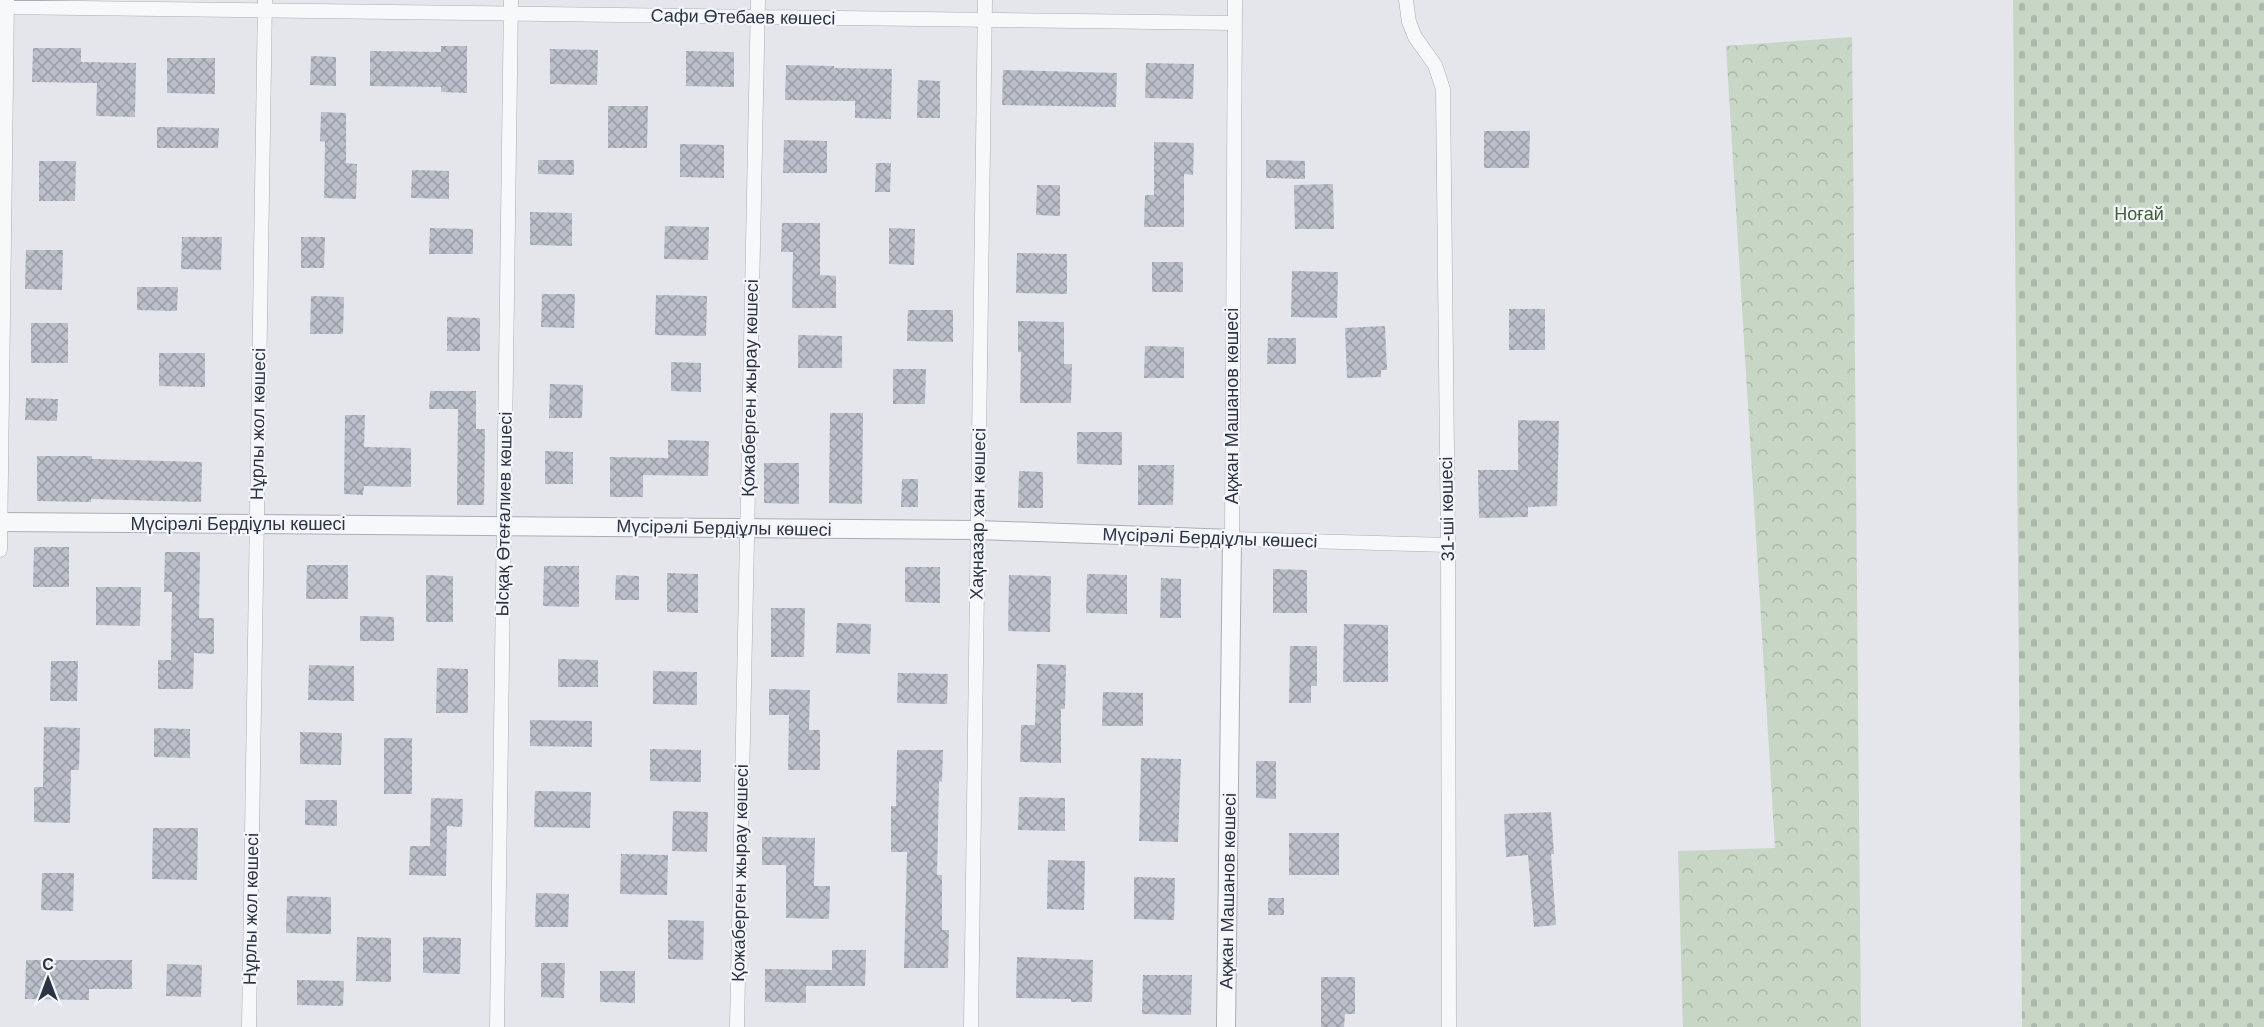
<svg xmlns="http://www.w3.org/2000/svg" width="2264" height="1027" viewBox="0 0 2264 1027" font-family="Arial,sans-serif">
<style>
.forest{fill:url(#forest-crowns)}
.cemetery{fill:url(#cemetery-stones)}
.building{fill:url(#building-cross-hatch)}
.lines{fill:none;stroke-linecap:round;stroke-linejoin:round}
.minor-casing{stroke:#a9adb7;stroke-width:15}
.tertiary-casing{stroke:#a9adb7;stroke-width:20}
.minor{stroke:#f7f8fa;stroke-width:14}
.tertiary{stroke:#f7f8fa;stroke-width:18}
.labels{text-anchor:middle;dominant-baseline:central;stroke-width:4.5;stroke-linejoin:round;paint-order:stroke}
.street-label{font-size:18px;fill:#2b3345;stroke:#f4f6f9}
.park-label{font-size:18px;fill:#3d6138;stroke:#f4f6f9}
</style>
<defs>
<pattern id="forest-crowns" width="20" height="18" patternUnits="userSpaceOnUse" patternTransform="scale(1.5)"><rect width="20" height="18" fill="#c8d6c5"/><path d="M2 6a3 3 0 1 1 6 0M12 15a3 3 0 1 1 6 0" fill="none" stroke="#acb8ab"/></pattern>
<pattern id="cemetery-stones" width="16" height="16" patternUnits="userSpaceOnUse" patternTransform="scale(1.5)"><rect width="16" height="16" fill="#c8d6c5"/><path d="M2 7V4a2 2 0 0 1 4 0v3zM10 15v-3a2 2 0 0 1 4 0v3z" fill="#acb8ab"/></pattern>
<pattern id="building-cross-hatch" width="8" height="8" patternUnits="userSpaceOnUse" patternTransform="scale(1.5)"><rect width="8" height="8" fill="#bbbfca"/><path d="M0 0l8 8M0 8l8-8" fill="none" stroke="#989ca6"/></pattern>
</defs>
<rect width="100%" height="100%" fill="#e4e6ec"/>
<path class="forest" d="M 1852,37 L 1861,1027 L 1683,1027 L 1678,851 L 1775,848 L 1726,46 Z"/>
<path class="cemetery" d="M 2013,0 L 2264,0 L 2264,1027 L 2022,1027 Z"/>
<path class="building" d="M 441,46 L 467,46 L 467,93 L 441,92 L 441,87 L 370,86 L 370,51 L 441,52 Z
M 33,48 L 81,48 L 81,62 L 136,63 L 135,117 L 96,116 L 97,83 L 32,82 Z
M 550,49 L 598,50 L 597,85 L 550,84 Z
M 686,51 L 734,52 L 734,87 L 686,86 Z
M 311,56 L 336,57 L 336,86 L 310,85 Z
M 167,58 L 215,58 L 215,94 L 167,93 Z
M 1146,63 L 1194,64 L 1193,99 L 1145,98 Z
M 786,65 L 834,66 L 834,68 L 892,69 L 891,119 L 855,118 L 855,101 L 785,100 Z
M 1003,70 L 1117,73 L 1116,107 L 1002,105 Z
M 918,80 L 940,81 L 940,118 L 917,118 Z
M 608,106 L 648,106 L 647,148 L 608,148 Z
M 321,112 L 346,113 L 346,163 L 357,164 L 356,199 L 324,198 L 325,142 L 320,141 Z
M 157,127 L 219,128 L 218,148 L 157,148 Z
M 1484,131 L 1530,131 L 1529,168 L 1484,168 Z
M 784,140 L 827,141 L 827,173 L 783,173 Z
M 1154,142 L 1194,143 L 1193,175 L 1184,174 L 1184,227 L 1144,227 L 1145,195 L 1154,195 Z
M 680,144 L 724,145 L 724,178 L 680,177 Z
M 538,160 L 574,160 L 574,175 L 538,174 Z
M 1266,160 L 1305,161 L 1305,179 L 1266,178 Z
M 39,161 L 76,161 L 75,201 L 39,201 Z
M 876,163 L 891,163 L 890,192 L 875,192 Z
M 412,170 L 449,171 L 449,199 L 411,198 Z
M 1333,184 L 1334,229 L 1295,229 L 1294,185 Z
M 1037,185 L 1060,185 L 1060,216 L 1036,215 Z
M 530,212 L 572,213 L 572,246 L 530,245 Z
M 782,223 L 820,223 L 820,275 L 836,276 L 836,308 L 792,308 L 793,252 L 781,252 Z
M 665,226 L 709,227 L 708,260 L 664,259 Z
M 430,228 L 473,229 L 473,254 L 429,254 Z
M 889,228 L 915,229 L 914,265 L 889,264 Z
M 182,237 L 222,237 L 221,270 L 181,269 Z
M 301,237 L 325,237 L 324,268 L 301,268 Z
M 26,250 L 63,250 L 62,290 L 25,289 Z
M 1017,253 L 1067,254 L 1067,294 L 1016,293 Z
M 1152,262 L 1183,262 L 1183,292 L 1152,292 Z
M 1292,271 L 1338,272 L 1337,318 L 1291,317 Z
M 137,287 L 178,287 L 177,311 L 137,310 Z
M 542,294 L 575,294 L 574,328 L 541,327 Z
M 656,295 L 707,296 L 706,336 L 655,335 Z
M 311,296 L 344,297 L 343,334 L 310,334 Z
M 1509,309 L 1545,309 L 1545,350 L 1509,350 Z
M 908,310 L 953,310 L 953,342 L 907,341 Z
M 447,317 L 480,318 L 480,351 L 447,351 Z
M 1018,321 L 1064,322 L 1064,364 L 1072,364 L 1071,403 L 1020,403 L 1021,352 L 1018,352 Z
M 31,323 L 68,323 L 68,363 L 31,363 Z
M 1385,326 L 1387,370 L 1381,370 L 1381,377 L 1347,378 L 1345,328 Z
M 798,335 L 842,336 L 842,368 L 798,368 Z
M 1268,338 L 1296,338 L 1296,364 L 1267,364 Z
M 1145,346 L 1184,347 L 1184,378 L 1144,378 Z
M 159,353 L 205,353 L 205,387 L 159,386 Z
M 671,362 L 701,363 L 701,392 L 671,391 Z
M 893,369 L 926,369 L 925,404 L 893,404 Z
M 550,384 L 583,385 L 582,418 L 549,418 Z
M 430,391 L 476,391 L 476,429 L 485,429 L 484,505 L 457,505 L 458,409 L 429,409 Z
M 26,398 L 58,399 L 57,421 L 25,420 Z
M 830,413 L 863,413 L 862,504 L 829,503 Z
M 345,415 L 365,415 L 364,447 L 411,448 L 411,487 L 364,486 L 363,495 L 344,494 Z
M 1518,420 L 1559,421 L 1557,506 L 1528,507 L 1528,517 L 1479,518 L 1478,470 L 1518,470 Z
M 1077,432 L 1122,432 L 1122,465 L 1077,464 Z
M 668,440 L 709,441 L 708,476 L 643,475 L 643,497 L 610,497 L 610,457 L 668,458 Z
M 545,451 L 573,452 L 573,484 L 545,484 Z
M 37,456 L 92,456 L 92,459 L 202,462 L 201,502 L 91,499 L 91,502 L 37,501 Z
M 764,463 L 799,463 L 799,504 L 764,503 Z
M 1138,465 L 1174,465 L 1173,505 L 1138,505 Z
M 1019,471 L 1043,472 L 1043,508 L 1018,508 Z
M 902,479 L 918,479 L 918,507 L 901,507 Z
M 34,547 L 69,547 L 69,587 L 33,587 Z
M 165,552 L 200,552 L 199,618 L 214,618 L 214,654 L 194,653 L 193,689 L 158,689 L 158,660 L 171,660 L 172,592 L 164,592 Z
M 307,565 L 348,565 L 348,599 L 306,599 Z
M 544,566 L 579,566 L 579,607 L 543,606 Z
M 905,567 L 940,567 L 940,603 L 905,602 Z
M 1273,569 L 1307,570 L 1307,613 L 1273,613 Z
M 667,573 L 698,574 L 698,613 L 667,612 Z
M 1087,574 L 1127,575 L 1127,614 L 1086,613 Z
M 426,575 L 453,576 L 453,622 L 426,622 Z
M 616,575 L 639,576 L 639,600 L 615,600 Z
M 1009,575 L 1051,576 L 1050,632 L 1008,631 Z
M 1161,578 L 1181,579 L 1181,618 L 1160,618 Z
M 96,587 L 141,587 L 140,626 L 96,625 Z
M 771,608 L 805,608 L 804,657 L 771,657 Z
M 360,616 L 394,617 L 394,641 L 360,641 Z
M 837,623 L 871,624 L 870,654 L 836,653 Z
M 1344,624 L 1388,625 L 1388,682 L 1343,682 Z
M 1290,646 L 1317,646 L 1317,686 L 1311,686 L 1311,703 L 1289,703 Z
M 558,659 L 598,660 L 598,687 L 558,687 Z
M 51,661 L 78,661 L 77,701 L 50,701 Z
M 1037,664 L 1066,665 L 1065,709 L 1061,709 L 1061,763 L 1020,762 L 1021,725 L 1035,725 Z
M 309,665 L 354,666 L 354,701 L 308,700 Z
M 437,668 L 468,669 L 468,713 L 436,713 Z
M 653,671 L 697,672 L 697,705 L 653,704 Z
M 898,673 L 948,674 L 947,704 L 897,703 Z
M 769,689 L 810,690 L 809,730 L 820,730 L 820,770 L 788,770 L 789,715 L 769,715 Z
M 1103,692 L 1143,693 L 1143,726 L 1102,726 Z
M 530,720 L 592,721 L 592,747 L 530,746 Z
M 44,727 L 80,728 L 79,770 L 71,770 L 70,823 L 34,822 L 34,787 L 43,787 Z
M 154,728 L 190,729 L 190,758 L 154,757 Z
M 300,732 L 342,733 L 341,765 L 300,764 Z
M 384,738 L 412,738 L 412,794 L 384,794 Z
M 650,749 L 701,750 L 701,782 L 650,781 Z
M 897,750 L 943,750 L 942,782 L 939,781 L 937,875 L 942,875 L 942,930 L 949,930 L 948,968 L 904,968 L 907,852 L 891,852 L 891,806 L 896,806 Z
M 1141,758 L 1181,759 L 1178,842 L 1139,841 Z
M 1256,761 L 1276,761 L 1276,799 L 1256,798 Z
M 535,791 L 591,792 L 590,828 L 534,827 Z
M 1019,797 L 1065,798 L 1065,831 L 1018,830 Z
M 431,798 L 463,799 L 462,827 L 447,826 L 446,876 L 409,875 L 410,846 L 430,846 Z
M 305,800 L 337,800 L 337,826 L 305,825 Z
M 673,811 L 708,812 L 707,852 L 672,851 Z
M 1551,812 L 1554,854 L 1551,854 L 1556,925 L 1534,927 L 1528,855 L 1506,857 L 1504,814 Z
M 153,828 L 198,828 L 197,880 L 152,879 Z
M 1289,833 L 1339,833 L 1339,875 L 1289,875 Z
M 762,837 L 815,838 L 814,886 L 830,886 L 829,919 L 786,918 L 786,865 L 762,865 Z
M 621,854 L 668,855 L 667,895 L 620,894 Z
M 1048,860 L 1085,861 L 1084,910 L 1047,909 Z
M 42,873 L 74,873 L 73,911 L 41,910 Z
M 1134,877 L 1175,878 L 1174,920 L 1134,919 Z
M 536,893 L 569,894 L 568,927 L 535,927 Z
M 287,896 L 331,897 L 331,934 L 286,933 Z
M 1268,898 L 1284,898 L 1284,915 L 1268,915 Z
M 668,920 L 704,921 L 703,960 L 668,959 Z
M 357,937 L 391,938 L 391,982 L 356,981 Z
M 423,937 L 461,938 L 460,974 L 423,973 Z
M 832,950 L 866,950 L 865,986 L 806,986 L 806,1003 L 765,1002 L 765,969 L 832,970 Z
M 1017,957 L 1093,960 L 1092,1002 L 1071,1002 L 1071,999 L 1016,998 Z
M 26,960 L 132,960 L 132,989 L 89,989 L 89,1000 L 25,999 Z
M 541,963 L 565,963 L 564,998 L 541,997 Z
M 167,964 L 202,965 L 201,997 L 166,996 Z
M 600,971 L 635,971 L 635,1003 L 600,1002 Z
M 1143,975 L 1192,975 L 1191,1015 L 1142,1014 Z
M 1321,977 L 1355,977 L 1355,1014 L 1345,1014 L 1344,1027 L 1321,1027 Z
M 297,980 L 344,981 L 343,1006 L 297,1005 Z"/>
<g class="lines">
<g class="minor-casing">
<path id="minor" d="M 1235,0 L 1232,539 L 1448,545
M 1406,0 L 1409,22 L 1415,37 L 1435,65 L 1443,89 L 1448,545 L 1449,1027
M 0,7 L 1234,23
M 0,550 L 7,0
M 249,1027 L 265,0
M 497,1027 L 511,0
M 737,1027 L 758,0
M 971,1027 L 985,0"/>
</g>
<g class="tertiary-casing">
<path id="tertiary" d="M 0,522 L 978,530 L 1232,539 L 1226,1027"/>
</g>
<use href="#minor" class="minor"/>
<use href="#tertiary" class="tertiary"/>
</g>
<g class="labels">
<g class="street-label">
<text transform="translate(743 17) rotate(1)">Сафи Өтебаев көшесі</text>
<text transform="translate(750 388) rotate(-89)">Қожаберген жырау көшесі</text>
<text transform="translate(1232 406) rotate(-90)">Ақжан Машанов көшесі</text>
<text transform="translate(258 424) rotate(-89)">Нұрлы жол көшесі</text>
<text transform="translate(1447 509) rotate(-91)">31-ші көшесі</text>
<text transform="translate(504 514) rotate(-89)">Ысқақ Өтеғалиев көшесі</text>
<text transform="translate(978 514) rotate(-89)">Хақназар хан көшесі</text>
<text x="238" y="524">Мүсірәлі Бердіұлы көшесі</text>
<text transform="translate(724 528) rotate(1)">Мүсірәлі Бердіұлы көшесі</text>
<text transform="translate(1210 538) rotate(2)">Мүсірәлі Бердіұлы көшесі</text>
<text transform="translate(740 873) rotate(-89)">Қожаберген жырау көшесі</text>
<text transform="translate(1228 891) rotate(-89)">Ақжан Машанов көшесі</text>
<text transform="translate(251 909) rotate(-89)">Нұрлы жол көшесі</text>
</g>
<g class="park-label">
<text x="2139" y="214">Ноғай</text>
</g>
</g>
<g transform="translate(48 979)" stroke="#f4f6f9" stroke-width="4.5" paint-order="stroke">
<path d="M0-4.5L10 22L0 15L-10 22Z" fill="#2b3345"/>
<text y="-9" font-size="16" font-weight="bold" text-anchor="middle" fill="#2b3345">С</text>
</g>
</svg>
